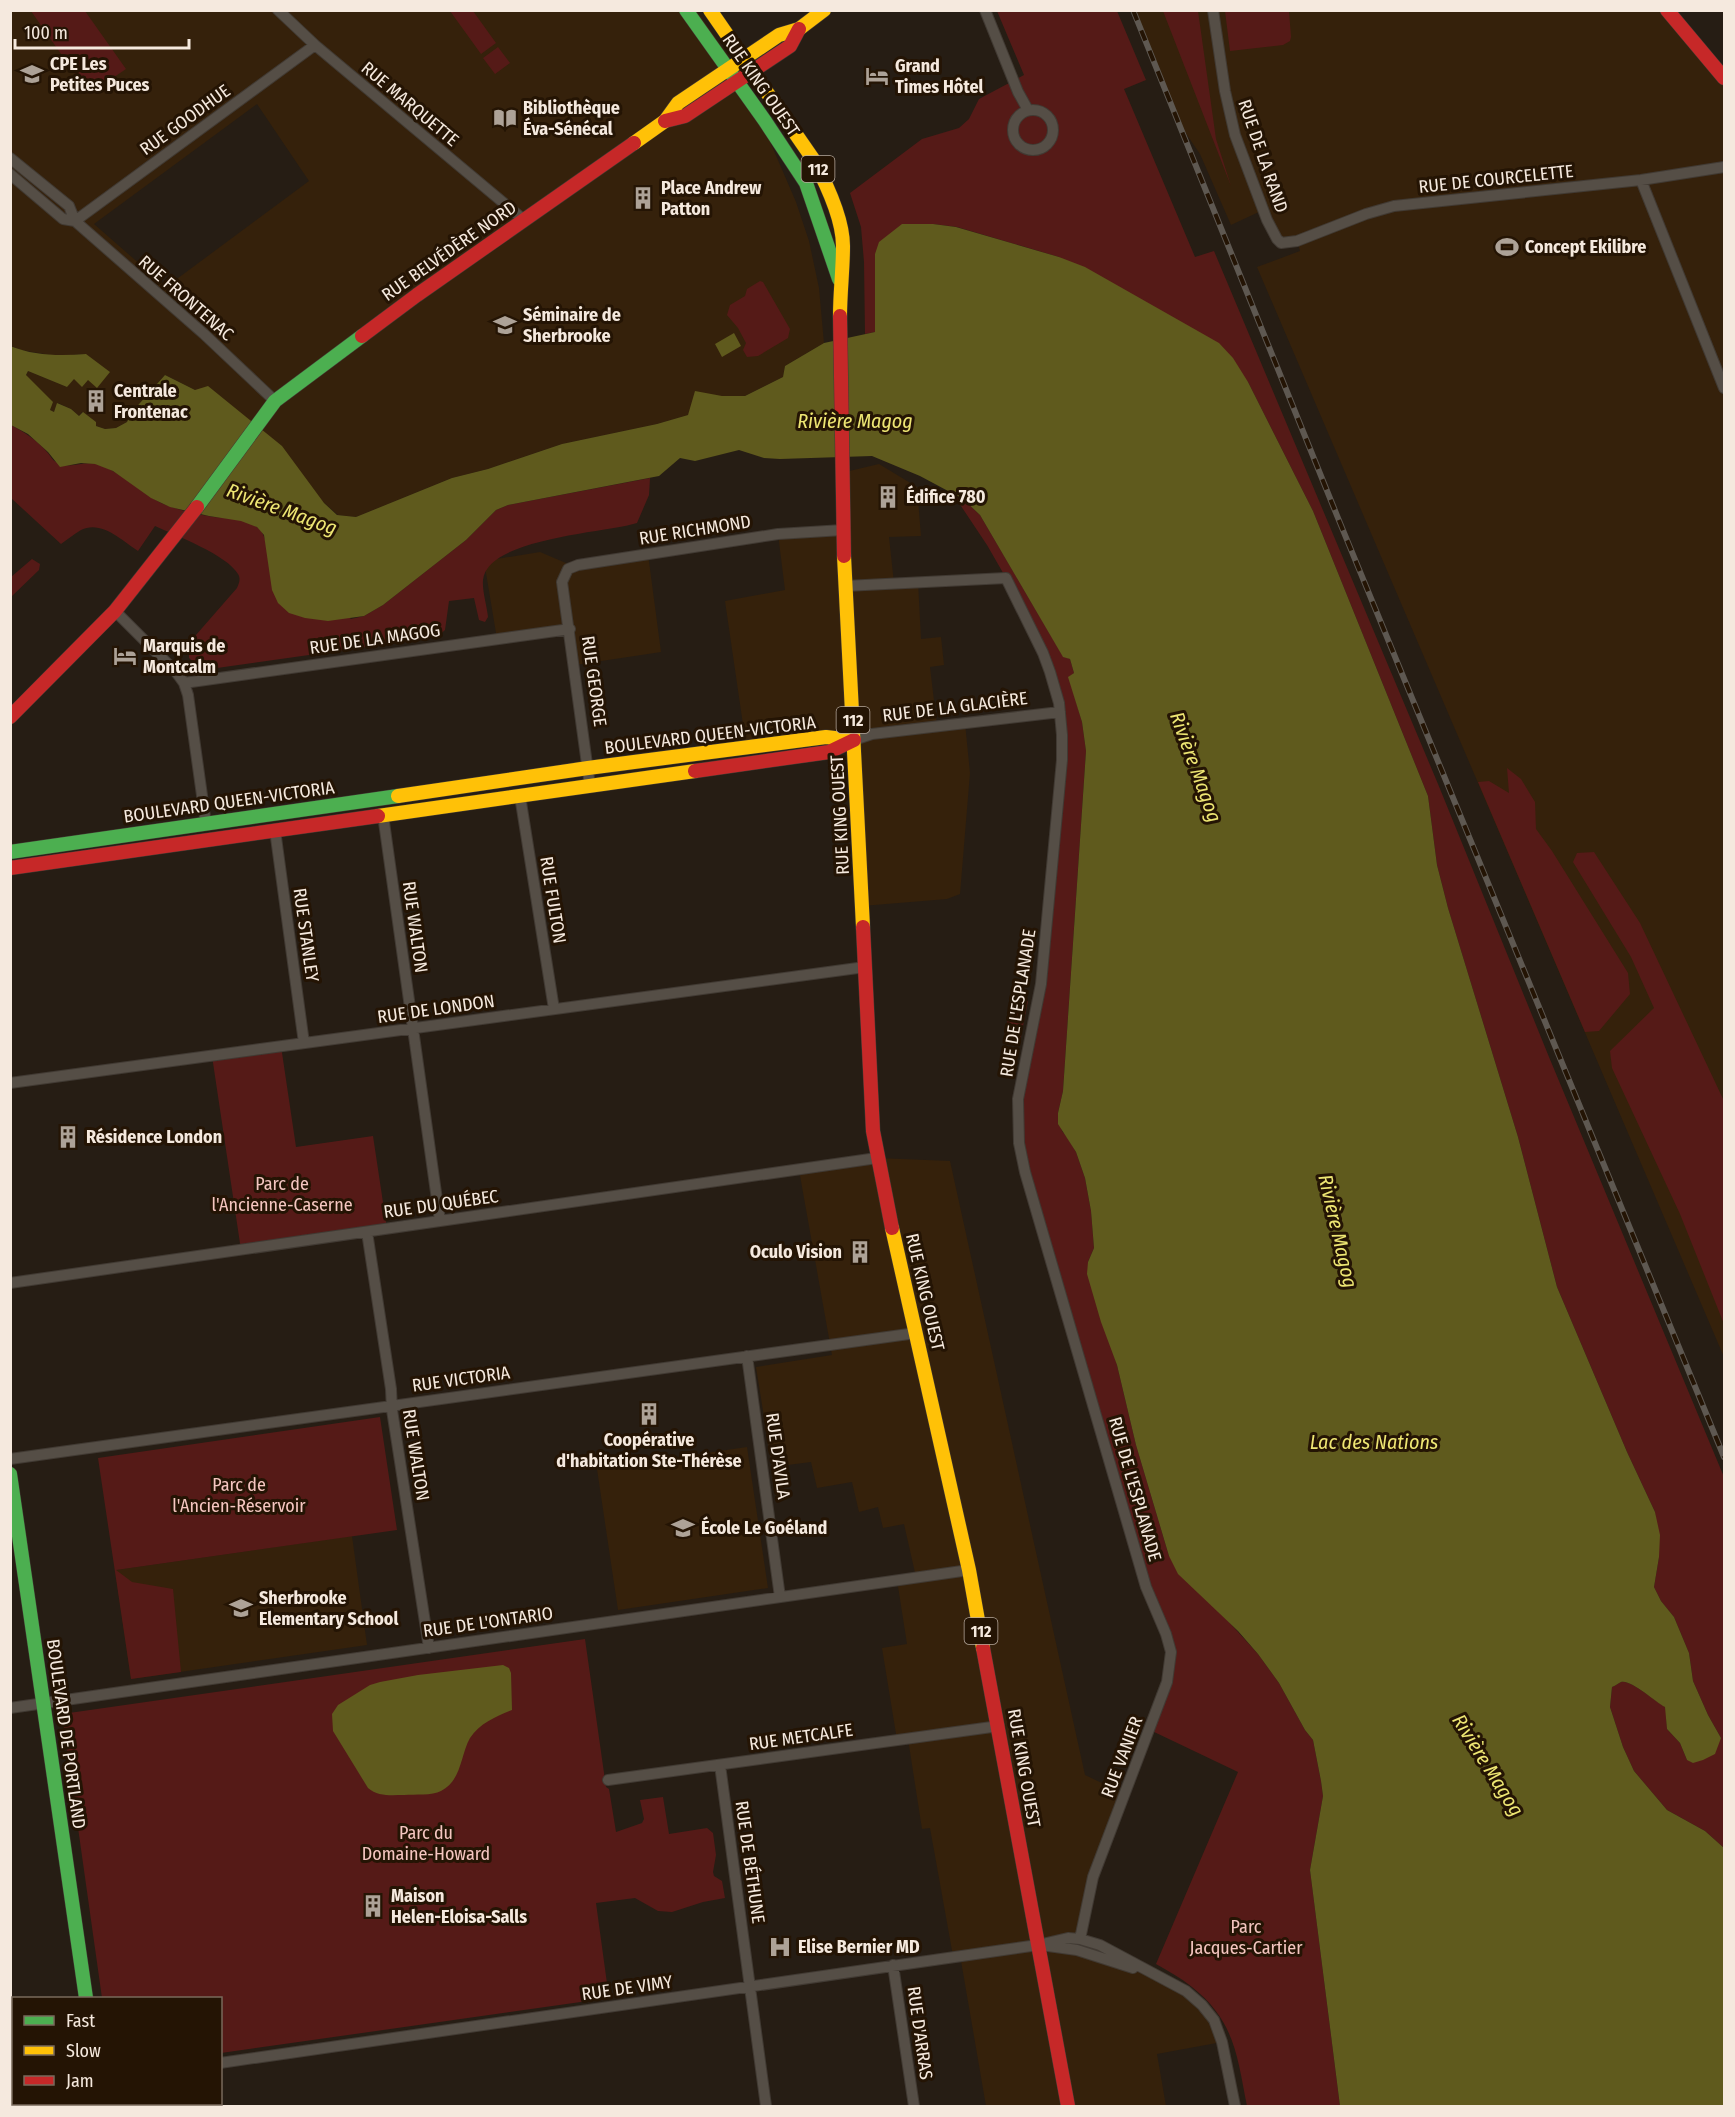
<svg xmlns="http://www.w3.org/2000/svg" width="1735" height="2117" viewBox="0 0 1735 2117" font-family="'Fira Sans Condensed',sans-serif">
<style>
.built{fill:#35210b;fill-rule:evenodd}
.green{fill:#551a17}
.water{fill:#5f5a1d}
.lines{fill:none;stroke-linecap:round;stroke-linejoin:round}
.street-casing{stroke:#413a33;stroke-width:12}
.fast-casing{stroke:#413a33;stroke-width:15}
.slow-casing{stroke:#413a33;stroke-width:15}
.jam-casing{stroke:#413a33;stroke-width:15}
.street{stroke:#554e46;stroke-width:10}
.fast{stroke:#4caf50;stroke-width:14}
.slow{stroke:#ffc107;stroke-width:14}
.jam{stroke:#c62828;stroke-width:14}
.rail-casing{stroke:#5e5851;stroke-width:6}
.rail{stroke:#241404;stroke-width:4;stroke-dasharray:11;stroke-linecap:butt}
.labels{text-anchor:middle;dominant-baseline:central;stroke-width:6;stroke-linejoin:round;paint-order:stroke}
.shield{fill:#241404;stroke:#b6a99d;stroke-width:1.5}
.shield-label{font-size:16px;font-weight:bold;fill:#f5e9de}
.poi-label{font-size:18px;font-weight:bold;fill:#f5e9de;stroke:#241404;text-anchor:start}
.street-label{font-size:18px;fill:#f5e9de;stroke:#241404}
.park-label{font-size:18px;fill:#f5c6c0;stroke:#241404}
.water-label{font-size:20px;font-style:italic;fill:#eee673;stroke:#241404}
</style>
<rect width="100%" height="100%" fill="#261d14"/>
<path class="built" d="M 11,10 L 697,11 L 740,72 L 796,202 L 809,241 L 819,288 L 824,343 L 785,366 L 783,377 L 745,396 L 722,396 L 688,415 L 657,424 L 562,444 L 488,469 L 452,478 L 356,517 L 338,515 L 195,390 L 165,375 L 131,413 L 127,422 L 116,428 L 105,429 L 96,426 L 82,412 L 79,416 L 71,409 L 58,403 L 54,412 L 50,410 L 52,402 L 26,376 L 28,371 L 67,387 L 86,354 L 56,356 L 21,350 L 11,346 ZM 257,104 L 309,181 L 166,287 L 94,224 Z
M 1133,11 L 1672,11 L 1724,78 L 1724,1357 L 1257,267 L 1300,251 L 1297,241 L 1281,243 L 1263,210 L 1231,225 L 1200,154 L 1176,119 Z
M 879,464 L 917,487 L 921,536 L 889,537 L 894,583 L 918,582 L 921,639 L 941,637 L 944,665 L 930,667 L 937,726 L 965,723 L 970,773 L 960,894 L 947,899 L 862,906 L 854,740 L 747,752 L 725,601 L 785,590 L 778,534 L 843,530 L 841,473 Z
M 540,552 L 573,566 L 648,554 L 661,652 L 575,665 L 570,629 L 497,639 L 484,561 Z
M 877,1158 L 950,1161 L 1085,1775 L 1125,1794 L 1093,1877 L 1079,1943 L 1093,1947 L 1150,1973 L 1202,2005 L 1222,2042 L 1157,2054 L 1166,2106 L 986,2106 L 960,1955 L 953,1956 L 930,1828 L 922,1829 L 908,1739 L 897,1740 L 882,1648 L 907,1644 L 897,1580 L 916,1577 L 904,1524 L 883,1528 L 878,1507 L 859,1512 L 852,1482 L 817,1488 L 811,1462 L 772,1467 L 756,1367 L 832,1355 L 799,1170 Z
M 747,1447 L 768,1588 L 618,1610 L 597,1469 Z
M 352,1536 L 367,1645 L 131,1679 L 115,1570 Z"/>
<path class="green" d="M 31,11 L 85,11 L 126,69 L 89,94 Z
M 450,11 L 473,11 L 496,43 L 481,54 Z
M 997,11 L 1117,11 L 1146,80 L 1124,89 L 1195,257 L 1214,251 L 1438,784 L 1549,1057 L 1724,1477 L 1724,1848 L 1705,1831 L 1667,1810 L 1634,1771 L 1623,1747 L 1610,1707 L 1612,1687 C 1613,1687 1621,1682 1621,1682 C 1631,1679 1655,1702 1666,1707 L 1667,1729 L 1680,1743 L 1687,1760 L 1721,1738 L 1708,1715 L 1693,1681 L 1689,1653 L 1674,1617 L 1661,1601 L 1654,1587 L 1659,1557 L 1655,1512 L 1627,1452 L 1557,1287 L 1518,1137 L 1448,908 L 1437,865 L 1428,796 L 1313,511 L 1248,382 L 1059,257 L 957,227 L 933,224 L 915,224 L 875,254 L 875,332 L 865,334 L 864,262 L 861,227 L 850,193 L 922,139 L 959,128 L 969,119 L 979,99 L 1024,75 Z
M 1163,11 L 1198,11 L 1216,139 L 1231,186 Z
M 1225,11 L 1289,11 L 1291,37 L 1290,41 L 1283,45 L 1230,51 Z
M 498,47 L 510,63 L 495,74 L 483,58 Z
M 760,281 L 763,282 L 790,329 L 788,338 L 758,356 L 747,357 L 743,350 L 746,343 L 738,328 L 727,315 L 730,305 L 745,296 L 747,289 Z
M 11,425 C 24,432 37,440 47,452 C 50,455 52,460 56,462 C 69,470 82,461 96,464 C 125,472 144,499 172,507 C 183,511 196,514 208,516 C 223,519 244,517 257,527 C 264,532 265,540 267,547 L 351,619 L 364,616 L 383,605 L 466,540 L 496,510 L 508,505 L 650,478 L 649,495 L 637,523 C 605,533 487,538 483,580 C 482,591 487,606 488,617 L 485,622 L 479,620 L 474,598 L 449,601 L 445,630 L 437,637 L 210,669 L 198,666 L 189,658 L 189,643 L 237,588 C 239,583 241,579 238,574 C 227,555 177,536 155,526 L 138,551 C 122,541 102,520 81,530 C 74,534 68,539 61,544 L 11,498 Z
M 955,497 L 963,499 L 980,515 L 1063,656 L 1070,659 L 1074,673 L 1069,677 L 1082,722 L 1086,751 L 1063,1091 L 1058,1113 L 1062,1131 L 1067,1137 L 1076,1152 L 1085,1178 L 1091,1211 L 1094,1248 L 1088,1262 L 1117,1365 L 1136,1445 L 1169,1556 L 1258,1654 L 1279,1683 L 1305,1730 L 1313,1740 L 1321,1781 L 1323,1796 L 1310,1870 L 1340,2106 L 1247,2106 C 1237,2056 1235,2021 1192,1987 C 1181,1978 1168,1971 1156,1964 L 1238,1772 L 1150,1730 L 1170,1664 L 1025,1172 L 1018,1127 L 1038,1002 L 1062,760 L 1056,689 L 1006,578 L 987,545 Z
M 32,559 L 40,564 L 39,570 L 11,597 L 11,577 Z
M 1507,768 L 1521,779 L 1535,802 L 1536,829 L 1552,851 L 1628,973 L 1630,994 L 1599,1031 L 1585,1032 L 1478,782 L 1489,781 L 1509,793 Z
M 1594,852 L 1640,923 L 1724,1101 L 1724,1324 L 1680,1214 L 1612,1068 L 1610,1051 L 1654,1008 L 1631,957 L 1573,862 L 1577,853 Z
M 1012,998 L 1028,1001 L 1019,1046 L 1003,1043 Z
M 281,1046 L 296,1147 L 373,1136 L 387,1229 L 241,1250 L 212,1056 Z
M 380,1417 L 397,1530 L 116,1570 L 132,1582 L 173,1589 L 181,1672 L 131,1679 L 98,1458 Z
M 585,1639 L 606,1787 L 609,1789 L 616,1832 L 642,1823 L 644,1819 L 640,1800 L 663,1797 L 669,1834 L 707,1828 L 713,1833 L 716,1855 L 713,1872 L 714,1876 L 722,1881 L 725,1898 L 703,1902 L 672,1912 L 658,1911 L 635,1898 L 596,1903 L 609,1998 L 221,2053 L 220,1998 L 102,1998 L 62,1714 Z"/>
<path class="water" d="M 902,224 L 933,224 L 956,227 L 1059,257 L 1085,267 L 1219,343 L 1233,358 L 1248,382 L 1313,511 L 1428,796 L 1437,865 L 1448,908 L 1518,1137 L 1557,1287 L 1627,1452 L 1655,1512 L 1660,1535 L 1659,1557 L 1654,1587 L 1661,1601 L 1674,1617 L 1689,1653 L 1693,1681 L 1708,1715 L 1721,1738 L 1715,1754 L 1703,1760 L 1693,1763 L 1687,1760 L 1680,1743 L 1667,1729 L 1665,1707 C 1655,1702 1631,1679 1621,1682 C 1621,1682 1613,1687 1612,1687 L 1610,1707 L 1623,1747 L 1634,1771 L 1667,1810 L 1705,1831 L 1724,1848 L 1724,2106 L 1340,2106 L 1310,1870 L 1323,1796 L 1321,1781 L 1313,1740 L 1305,1730 L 1279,1683 L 1258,1654 L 1238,1631 L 1178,1574 L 1169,1556 L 1136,1445 L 1117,1365 L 1101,1322 L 1087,1274 L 1088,1262 L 1094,1248 L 1091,1211 L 1085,1178 L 1076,1152 L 1058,1124 L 1058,1113 L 1063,1091 L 1086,751 L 1082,722 L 1068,677 L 1074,673 L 1070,659 L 1063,657 L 980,515 L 963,499 L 920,476 L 872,456 L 780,459 L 764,458 L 739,450 L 695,461 L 680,458 L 659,476 L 508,505 L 496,510 L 466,540 L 383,605 L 364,616 L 328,621 L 305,618 L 289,613 L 278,603 L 272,590 L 264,535 L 257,527 L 241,521 L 209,516 L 170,507 L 151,498 L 113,471 L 95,464 L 81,463 L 60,467 L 48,452 L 28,434 L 11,425 L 10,346 C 35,356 60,356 86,354 L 110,372 L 97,388 L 88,380 L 82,387 L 74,379 L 67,387 L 28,371 L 26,375 L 53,402 L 50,410 L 54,412 L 57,403 L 71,409 L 79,416 L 83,412 L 96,422 L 96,426 L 105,429 L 116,428 L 127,422 L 131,413 L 165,375 L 195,390 L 208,386 L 282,446 L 324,503 L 337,515 L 356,517 L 452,478 L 488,469 L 562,444 L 657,424 L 688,415 L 695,391 L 722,396 L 745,396 L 783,377 L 785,366 L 824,343 L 875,332 L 875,254 L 879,242 Z
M 734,333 L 741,346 L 722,357 L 715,344 Z
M 503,1665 L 509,1668 L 511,1673 L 512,1710 C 497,1716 480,1723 470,1738 C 460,1756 462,1780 441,1791 C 432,1796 415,1794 404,1795 C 392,1795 378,1797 368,1788 L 333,1731 L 332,1714 L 338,1705 L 370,1685 L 380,1682 L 418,1675 Z"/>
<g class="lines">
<g class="street-casing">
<path id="street" d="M 278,10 L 315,45 L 524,220
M 985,10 L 1018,92 L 1028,110
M 1213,10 L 1225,91 L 1235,135 L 1267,220 L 1277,239 L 1281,243 L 1297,241 L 1366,214 L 1394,206 L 1641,180 L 1724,167
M1013 130a20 20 0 1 1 40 0a20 20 0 1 1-40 0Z
M 10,158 L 69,206 L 75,221 L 204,334 L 275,401
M 10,174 L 63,219 L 75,221
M 1641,180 L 1724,388
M 75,221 L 315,45
M 845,586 L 1006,578 L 1043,653 L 1050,672 L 1059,703 L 1062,735 L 1062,760 L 1041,984 L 1018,1099 L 1019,1143 L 1025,1172 L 1146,1587 L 1166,1634 L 1171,1652 L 1167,1682 L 1093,1877 L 1080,1939
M 115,611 L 176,672 L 184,683 L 188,695 L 206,824
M 184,683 L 570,629
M 854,740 L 872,734 L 1060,712
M 590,786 L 562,582 L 568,569 L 578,565 L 778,534 L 843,530
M 520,796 L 554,1009
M 383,815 L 440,1221
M 275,830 L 304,1043
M 10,1083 L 865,967
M 367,1232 L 391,1389 L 392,1410 L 429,1648
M 10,1283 L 877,1158
M 747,1356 L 780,1597
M 10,1459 L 916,1333
M 10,1708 L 969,1570
M 720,1765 L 766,2106
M 608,1780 L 999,1726
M 1041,1945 L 1077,1950 L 1133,1968
M 893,1965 L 914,2106
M 220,2063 L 1038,1945 L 1068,1938 L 1080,1939 L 1100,1945 L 1186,1991 L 1202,2005 L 1214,2020 L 1222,2042 L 1235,2106
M 10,2095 L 14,2095"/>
</g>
<g class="fast-casing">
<path id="fast" d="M 686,10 L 765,121 L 806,183 L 839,279
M 197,507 L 275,401 L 362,336
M 10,852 L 398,796
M 10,1474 L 86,1998"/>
</g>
<g class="slow-casing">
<path id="slow" d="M 710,10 L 813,159 C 826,183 843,218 843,246 C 843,269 840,293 840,316
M 634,143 L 665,121 L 678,103 L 779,35 L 799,29 L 824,10
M 844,556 L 863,927
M 398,796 L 588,768 L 826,737 L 852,740
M 378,816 L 695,771
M 892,1228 L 969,1570 L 983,1648
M 101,2104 L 101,2106"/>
</g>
<g class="jam-casing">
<path id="jam" d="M 1667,10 L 1724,78
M 665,121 L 685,116 L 790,46 L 799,29
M 840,316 L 844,556
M 362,336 L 417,295 L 634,143
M 10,717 L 115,611 L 197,507
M 695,771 L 829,752 L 854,740
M 10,868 L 378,816
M 863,927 L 873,1131 L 892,1228
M 983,1648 L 1068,2106"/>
</g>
<use href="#street" class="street"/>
<use href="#fast" class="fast"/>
<use href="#slow" class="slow"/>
<use href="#jam" class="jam"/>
<g class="rail-casing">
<path id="rail" d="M 1133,10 L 1338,518 L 1724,1457"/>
</g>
<use href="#rail" class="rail"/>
</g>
<defs>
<g id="school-bare" transform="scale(1.8)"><path d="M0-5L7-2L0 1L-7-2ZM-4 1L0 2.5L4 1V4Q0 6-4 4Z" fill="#ada297" stroke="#241404" stroke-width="2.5" paint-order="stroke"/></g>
<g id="hotel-bare" transform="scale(1.8)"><path d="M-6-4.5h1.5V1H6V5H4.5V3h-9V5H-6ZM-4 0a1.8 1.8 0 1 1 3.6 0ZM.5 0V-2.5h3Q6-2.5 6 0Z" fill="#ada297" stroke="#241404" stroke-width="2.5" paint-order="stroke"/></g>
<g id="library-bare" transform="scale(1.8)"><path d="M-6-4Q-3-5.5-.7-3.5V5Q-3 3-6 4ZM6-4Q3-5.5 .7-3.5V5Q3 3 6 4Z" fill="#ada297" stroke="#241404" stroke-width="2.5" paint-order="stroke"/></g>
<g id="building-bare" transform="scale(1.8)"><path d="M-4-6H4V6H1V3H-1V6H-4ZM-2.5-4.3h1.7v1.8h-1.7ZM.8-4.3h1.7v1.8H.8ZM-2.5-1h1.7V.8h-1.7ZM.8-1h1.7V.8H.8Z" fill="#ada297" stroke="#241404" stroke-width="2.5" paint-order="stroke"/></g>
<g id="stadium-bare" transform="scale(1.8)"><path d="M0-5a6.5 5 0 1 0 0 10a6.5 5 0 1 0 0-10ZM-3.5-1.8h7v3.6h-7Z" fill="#ada297" stroke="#241404" stroke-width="2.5" paint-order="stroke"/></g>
<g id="hospital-bare" transform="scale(1.8)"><path d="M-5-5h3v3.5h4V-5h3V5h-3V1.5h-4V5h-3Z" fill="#ada297" stroke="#241404" stroke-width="2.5" paint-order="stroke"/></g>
</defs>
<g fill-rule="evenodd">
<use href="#school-bare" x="32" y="74"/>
<use href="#hotel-bare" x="877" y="76"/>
<use href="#library-bare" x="505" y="118"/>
<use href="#building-bare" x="643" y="198"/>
<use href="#stadium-bare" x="1507" y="247"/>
<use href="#school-bare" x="505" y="325"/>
<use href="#building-bare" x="96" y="401"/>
<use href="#building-bare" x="888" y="497"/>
<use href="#hotel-bare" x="125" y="656"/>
<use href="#building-bare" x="68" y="1137"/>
<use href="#building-bare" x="860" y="1252"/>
<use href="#building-bare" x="649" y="1414"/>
<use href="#school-bare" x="683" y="1528"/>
<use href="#school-bare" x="241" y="1608"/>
<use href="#building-bare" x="373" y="1906"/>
<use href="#hospital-bare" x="780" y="1947"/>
</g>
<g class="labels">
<g class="shield">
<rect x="801.5" y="156" width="33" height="26" rx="4.5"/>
<rect x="836.5" y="707" width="33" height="26" rx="4.5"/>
<rect x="964.5" y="1618" width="33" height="26" rx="4.5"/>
</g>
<g class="shield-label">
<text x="818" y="169">112</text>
<text x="853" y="720">112</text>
<text x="981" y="1631">112</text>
</g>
<g class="poi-label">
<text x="50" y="64">CPE Les<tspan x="50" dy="21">Petites Puces</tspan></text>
<text x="895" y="66">Grand<tspan x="895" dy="21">Times Hôtel</tspan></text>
<text x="523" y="108">Bibliothèque<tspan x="523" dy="21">Éva-Sénécal</tspan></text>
<text x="661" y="188">Place Andrew<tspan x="661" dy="21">Patton</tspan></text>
<text x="1525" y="247">Concept Ekilibre</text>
<text x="523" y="315">Séminaire de<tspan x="523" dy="21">Sherbrooke</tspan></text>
<text x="114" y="391">Centrale<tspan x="114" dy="21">Frontenac</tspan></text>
<text x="906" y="497">Édifice 780</text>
<text x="143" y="646">Marquis de<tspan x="143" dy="21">Montcalm</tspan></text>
<text x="86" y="1137">Résidence London</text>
<text x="842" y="1252" text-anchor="end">Oculo Vision</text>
<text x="649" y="1440" text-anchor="middle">Coopérative<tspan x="649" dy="21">d'habitation Ste-Thérèse</tspan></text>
<text x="701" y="1528">École Le Goéland</text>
<text x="259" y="1598">Sherbrooke<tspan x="259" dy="21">Elementary School</tspan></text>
<text x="391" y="1896">Maison<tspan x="391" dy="21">Helen-Eloisa-Salls</tspan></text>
<text x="798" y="1947">Elise Bernier MD</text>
</g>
<g class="street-label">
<text transform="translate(761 85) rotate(55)">RUE KING OUEST</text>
<text transform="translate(410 104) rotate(40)">RUE MARQUETTE</text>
<text transform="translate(185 120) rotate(-36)">RUE GOODHUE</text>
<text transform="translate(1263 156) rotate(71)">RUE DE LA RAND</text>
<text transform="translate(1496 179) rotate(-6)">RUE DE COURCELETTE</text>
<text transform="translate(449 251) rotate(-35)">RUE BELVÉDÈRE NORD</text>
<text transform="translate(186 298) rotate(41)">RUE FRONTENAC</text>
<text transform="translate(695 530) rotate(-9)">RUE RICHMOND</text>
<text transform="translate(375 639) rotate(-8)">RUE DE LA MAGOG</text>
<text transform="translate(594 681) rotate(82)">RUE GEORGE</text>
<text transform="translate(955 707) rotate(-7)">RUE DE LA GLACIÈRE</text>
<text transform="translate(710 735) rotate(-7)">BOULEVARD QUEEN-VICTORIA</text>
<text transform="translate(229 802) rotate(-8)">BOULEVARD QUEEN-VICTORIA</text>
<text transform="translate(840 815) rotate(-93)">RUE KING OUEST</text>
<text transform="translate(553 900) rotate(81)">RUE FULTON</text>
<text transform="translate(415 927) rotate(82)">RUE WALTON</text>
<text transform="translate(306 935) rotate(82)">RUE STANLEY</text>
<text transform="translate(1018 1003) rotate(-81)">RUE DE L'ESPLANADE</text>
<text transform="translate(436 1009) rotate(-8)">RUE DE LONDON</text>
<text transform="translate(441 1204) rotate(-8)">RUE DU QUÉBEC</text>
<text transform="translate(925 1292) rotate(77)">RUE KING OUEST</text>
<text transform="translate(461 1379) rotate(-8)">RUE VICTORIA</text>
<text transform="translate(416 1455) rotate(81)">RUE WALTON</text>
<text transform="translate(778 1456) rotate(82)">RUE D'AVILA</text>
<text transform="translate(1135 1489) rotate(74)">RUE DE L'ESPLANADE</text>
<text transform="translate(488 1622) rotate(-8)">RUE DE L'ONTARIO</text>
<text transform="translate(66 1734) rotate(82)">BOULEVARD DE PORTLAND</text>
<text transform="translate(801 1737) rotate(-8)">RUE METCALFE</text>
<text transform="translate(1122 1757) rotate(-69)">RUE VANIER</text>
<text transform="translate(1024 1768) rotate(80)">RUE KING OUEST</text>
<text transform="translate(750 1862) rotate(82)">RUE DE BÉTHUNE</text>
<text transform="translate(627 1988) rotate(-8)">RUE DE VIMY</text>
<text transform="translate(920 2033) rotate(82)">RUE D'ARRAS</text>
</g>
<g class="park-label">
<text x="282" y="1184">Parc de<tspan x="282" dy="21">l'Ancienne-Caserne</tspan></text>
<text x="239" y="1485">Parc de<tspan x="239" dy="21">l'Ancien-Réservoir</tspan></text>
<text x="426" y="1833">Parc du<tspan x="426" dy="21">Domaine-Howard</tspan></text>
<text x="1246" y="1927">Parc<tspan x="1246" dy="21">Jacques-Cartier</tspan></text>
</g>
<g class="water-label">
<text x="855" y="421">Rivière Magog</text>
<text transform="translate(282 509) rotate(20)">Rivière Magog</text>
<text transform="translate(1196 767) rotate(70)">Rivière Magog</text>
<text transform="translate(1338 1231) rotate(77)">Rivière Magog</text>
<text x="1374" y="1442">Lac des Nations</text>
<text transform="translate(1488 1765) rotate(58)">Rivière Magog</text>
</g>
</g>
<rect width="1735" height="2117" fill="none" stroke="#f5e9de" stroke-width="24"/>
<rect x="12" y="1997" width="210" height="108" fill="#241404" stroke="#78695b" stroke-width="1.5"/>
<rect x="24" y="2016" width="30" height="9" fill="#4caf50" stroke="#78695b" stroke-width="1.5"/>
<text x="66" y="2027" font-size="18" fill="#f5e9de">Fast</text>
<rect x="24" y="2046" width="30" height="9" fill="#ffc107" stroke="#78695b" stroke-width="1.5"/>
<text x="66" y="2057" font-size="18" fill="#f5e9de">Slow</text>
<rect x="24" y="2076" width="30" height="9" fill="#c62828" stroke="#78695b" stroke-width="1.5"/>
<text x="66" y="2087" font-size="18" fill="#f5e9de">Jam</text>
<path d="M15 39v9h174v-9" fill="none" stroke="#f5e9de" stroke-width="3"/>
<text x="24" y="39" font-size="18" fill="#f5e9de" stroke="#241404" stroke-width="4.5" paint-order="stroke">100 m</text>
</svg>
